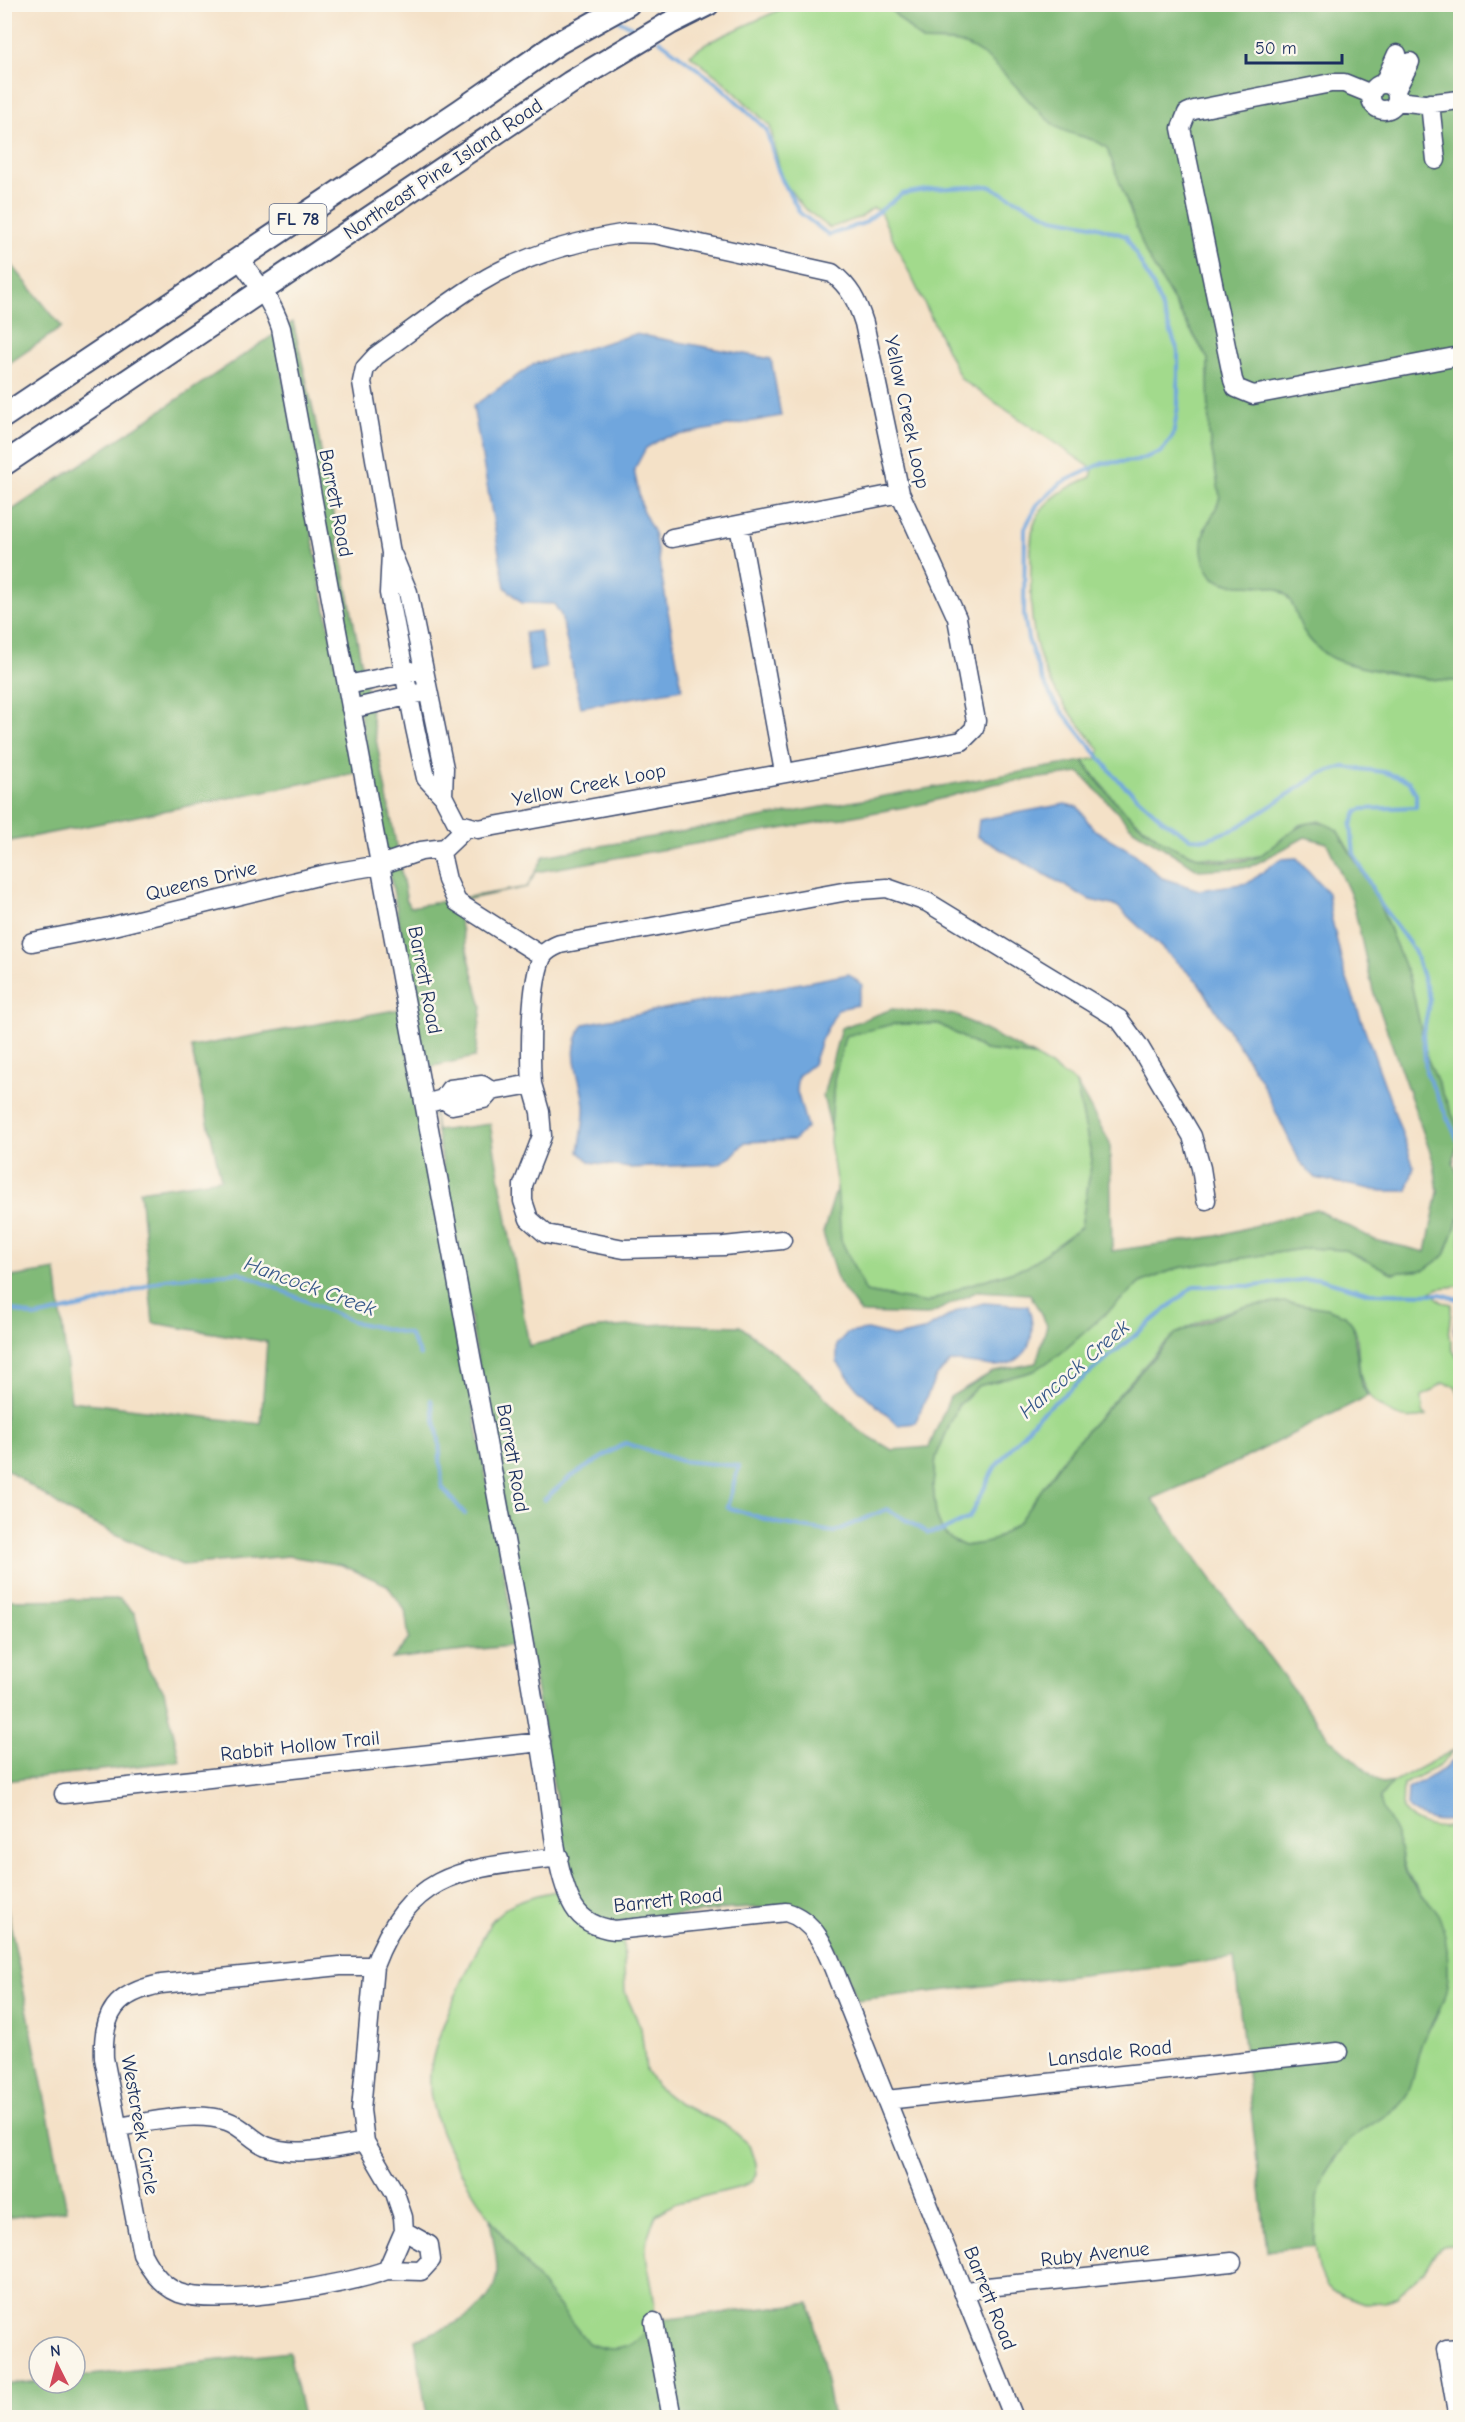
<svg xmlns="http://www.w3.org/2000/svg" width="1465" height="2422" viewBox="0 0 1465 2422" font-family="'Comic Neue',sans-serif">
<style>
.green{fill:#a2da8c;stroke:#5e8475;stroke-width:1.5}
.forest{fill:#81ba78;stroke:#4e746b;stroke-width:1.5;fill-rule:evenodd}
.water{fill:#6fa6dd;stroke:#456a9e;stroke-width:1.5}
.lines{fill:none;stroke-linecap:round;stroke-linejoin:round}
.stream{stroke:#6fa6dd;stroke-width:4}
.minor-casing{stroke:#3c4a6e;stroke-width:21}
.major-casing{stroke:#3c4a6e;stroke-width:26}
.minor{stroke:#fff;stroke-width:18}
.major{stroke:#fff;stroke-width:22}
.labels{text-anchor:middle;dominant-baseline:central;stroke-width:5;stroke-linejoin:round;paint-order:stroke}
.shield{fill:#fbf7ec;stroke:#5e6b89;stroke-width:1.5}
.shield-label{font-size:18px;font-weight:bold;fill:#1b2f5e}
.street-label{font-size:20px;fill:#1b2f5e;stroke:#fbf7ec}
.water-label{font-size:21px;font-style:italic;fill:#38598a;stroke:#fbf7ec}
</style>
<rect width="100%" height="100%" fill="#fbf7ec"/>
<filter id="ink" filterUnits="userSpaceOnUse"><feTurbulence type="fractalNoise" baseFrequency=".0167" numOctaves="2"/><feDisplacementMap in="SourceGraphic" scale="12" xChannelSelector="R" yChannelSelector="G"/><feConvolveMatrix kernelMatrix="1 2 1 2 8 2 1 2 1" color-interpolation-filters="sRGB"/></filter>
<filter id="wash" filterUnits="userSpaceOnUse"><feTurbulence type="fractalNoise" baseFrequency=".008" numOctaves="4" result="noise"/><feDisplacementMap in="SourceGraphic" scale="24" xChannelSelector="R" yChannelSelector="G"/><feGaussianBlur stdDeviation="1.35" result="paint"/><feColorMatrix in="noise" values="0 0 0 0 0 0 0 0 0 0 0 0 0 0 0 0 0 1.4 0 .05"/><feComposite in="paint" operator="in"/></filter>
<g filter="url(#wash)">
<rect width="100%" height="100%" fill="#f4e1c7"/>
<path class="green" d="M 790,5 L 886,5 L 922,41 C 934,42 948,41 959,43 C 998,52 1025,105 1057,127 C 1072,137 1091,135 1107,148 L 1175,305 L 1208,359 L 1209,434 L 1220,496 L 1218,507 L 1204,529 L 1214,578 C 1238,590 1264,581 1281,591 C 1297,601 1297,624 1309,638 C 1317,647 1325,656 1337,660 C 1366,670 1430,682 1460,681 L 1460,1132 L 1427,1058 L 1411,983 L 1376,896 L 1337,830 L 1319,821 L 1300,825 L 1260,856 L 1225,860 L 1196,856 L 1168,845 L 1121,809 L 1083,761 L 1098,758 L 1100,750 C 1081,726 1060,703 1047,675 C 1030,638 1030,603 1031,563 C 1031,550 1030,534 1035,522 C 1044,498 1070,486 1091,477 L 1093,469 L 961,379 L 879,210 L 873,208 L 861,217 L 830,228 L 804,208 L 782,180 L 770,126 L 723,81 L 690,55 L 707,43 Z
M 893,1024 L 939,1024 L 985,1050 L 1035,1056 L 1076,1083 L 1092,1160 L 1081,1227 L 1027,1267 L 968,1285 L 927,1303 L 866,1292 L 841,1240 L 837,1187 L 830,1142 L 834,1079 L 845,1036 Z
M 1460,1215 L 1460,1286 L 1439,1288 L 1431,1292 L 1442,1302 L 1452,1304 L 1449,1328 L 1452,1350 L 1460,1360 L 1460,1397 L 1455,1386 L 1443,1383 L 1422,1397 L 1423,1412 L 1427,1416 C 1409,1421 1399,1419 1384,1409 C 1342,1382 1371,1337 1346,1317 C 1341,1313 1334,1312 1329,1310 C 1277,1293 1201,1310 1161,1347 L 1071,1448 L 1018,1523 L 990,1542 L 965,1546 L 953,1541 L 942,1531 L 936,1514 L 933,1485 L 936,1457 L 958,1406 L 978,1386 L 1034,1371 L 1061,1353 L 1140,1283 L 1178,1268 L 1308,1248 L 1345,1250 L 1392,1273 L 1424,1270 L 1445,1255 Z
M 1454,1750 L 1443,1763 L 1403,1785 L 1402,1809 C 1413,1826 1442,1832 1460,1824 L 1460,2244 L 1443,2246 L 1435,2253 L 1424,2271 L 1397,2296 L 1385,2301 L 1368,2304 L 1332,2291 L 1326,2285 L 1319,2269 L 1315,2246 L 1315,2204 L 1320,2182 L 1346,2142 L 1397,2107 L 1407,2094 L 1423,2038 L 1435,2020 L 1444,1997 L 1448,1975 L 1447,1950 L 1425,1898 L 1408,1876 L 1395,1833 L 1382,1810 L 1380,1798 L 1391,1783 Z
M 560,1890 L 623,1937 L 625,1993 L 641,2028 L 646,2070 L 655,2085 L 679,2104 L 726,2125 L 750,2145 L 756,2163 L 757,2175 L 753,2181 L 742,2187 L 676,2203 L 656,2215 C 652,2225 647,2235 646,2246 C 644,2278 672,2317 636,2342 C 619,2353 606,2351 588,2343 C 542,2285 423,2152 430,2076 C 433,2033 471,1965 490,1923 C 508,1900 531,1896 560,1890 Z"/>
<path class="forest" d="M 886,5 L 1460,5 L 1460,681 C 1436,681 1356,669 1334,659 C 1322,653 1312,644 1304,632 C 1295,618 1295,598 1279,590 C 1253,578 1215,598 1204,561 C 1195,531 1215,521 1220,496 L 1209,434 L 1208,359 L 1146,254 L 1107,148 C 1091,135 1072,137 1057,127 C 1025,105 998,53 959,43 C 948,40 934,42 922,41 Z
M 4,255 L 62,327 L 5,366 L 4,366 Z
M 293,322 L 315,419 L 407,902 L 410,907 L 527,887 L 544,856 L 1083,761 C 1120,815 1186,879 1258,857 C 1262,855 1266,851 1269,849 C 1292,832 1309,811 1337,830 L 1376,896 L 1411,983 L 1427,1058 L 1460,1132 L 1453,1163 L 1460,1179 L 1460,1215 L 1445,1255 L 1424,1270 L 1392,1273 L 1345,1250 L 1308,1248 L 1178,1268 L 1140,1283 L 1061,1353 L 1034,1371 L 978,1386 L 958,1405 L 936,1457 L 933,1485 L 936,1514 L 942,1531 L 953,1541 L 965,1546 L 990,1542 L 1018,1523 L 1071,1448 L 1175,1334 L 1242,1307 L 1285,1302 L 1326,1308 L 1345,1315 L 1353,1325 L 1361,1384 L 1368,1396 L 1239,1461 L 1152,1499 L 1330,1739 L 1382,1784 L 1393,1782 L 1380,1798 C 1382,1813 1391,1821 1396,1835 C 1401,1848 1402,1862 1407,1875 C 1414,1890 1430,1900 1438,1914 C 1446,1931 1448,1955 1448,1973 C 1448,1997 1436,2016 1425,2036 C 1414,2055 1417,2084 1403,2100 C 1393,2113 1376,2121 1363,2130 C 1319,2162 1315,2195 1315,2246 L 1267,2251 L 1234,1958 L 857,2000 C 843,1970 830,1925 802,1906 L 730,1909 L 615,1923 C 586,1918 579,1903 570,1877 L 405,953 L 287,326 ZM 1080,773 L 1133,829 L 1199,870 L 1250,867 L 1305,837 L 1327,843 L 1352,898 L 1373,991 L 1434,1163 L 1438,1192 L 1426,1252 L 1375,1240 L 1316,1209 L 1217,1236 L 1112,1251 L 1110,1143 L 1076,1083 L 1092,1160 L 1081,1227 L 1027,1267 L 968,1285 L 927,1303 L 866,1292 L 841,1240 L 837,1187 L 823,1233 L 838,1282 L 861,1313 L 928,1315 L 978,1291 L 1030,1294 L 1047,1325 L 1036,1363 L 994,1371 L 950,1397 L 929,1447 L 892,1450 L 858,1430 L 798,1371 L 740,1326 L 666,1324 L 599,1328 L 529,1346 L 490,1124 L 437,1131 L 425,1068 L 475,1057 L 482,1007 L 459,920 L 450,903 L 527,887 L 536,872 L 922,804 L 993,784 Z
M 275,334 L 356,773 L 5,842 L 5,515 Z
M 400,1009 L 517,1645 L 392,1659 L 409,1639 L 405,1610 L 387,1585 L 342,1565 L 289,1556 L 182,1565 L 69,1512 L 5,1468 L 5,1278 L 56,1270 L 71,1401 L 261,1424 L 267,1342 L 153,1323 L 140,1191 L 221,1179 L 191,1047 Z
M 892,1009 L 956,1015 L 1035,1056 L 985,1050 L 939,1024 L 893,1024 L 845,1036 L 834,1079 L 831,1128 L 823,1096 L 841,1028 Z
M 120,1599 L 135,1614 L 148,1669 L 164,1691 L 180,1761 L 5,1781 L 5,1600 Z
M 4,1892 L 67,2210 L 5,2218 L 4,2218 Z
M 490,2219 L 588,2343 C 615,2355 638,2349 651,2321 L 810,2303 L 833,2417 L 427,2417 L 415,2339 C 448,2328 495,2312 497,2270 C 497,2254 492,2235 490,2219 Z
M 289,2352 L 303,2417 L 5,2417 L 5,2385 L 39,2381 L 75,2383 L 75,2377 Z"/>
<path class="water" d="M 635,334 L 771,359 L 781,416 L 663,438 L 646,448 L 634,470 L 642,509 L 654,533 L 682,689 L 581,707 L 561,615 L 554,604 L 522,603 L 505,587 L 473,406 L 534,364 Z
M 540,631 L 546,668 L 530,671 L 525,633 Z
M 1065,804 L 1078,807 L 1093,829 L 1134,853 L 1162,878 L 1199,890 L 1248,883 L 1280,859 L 1297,858 L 1328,893 L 1331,916 L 1344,971 L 1414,1167 L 1407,1191 L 1380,1191 L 1315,1178 L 1300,1162 L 1260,1079 L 1198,982 L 1117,906 L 1090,900 L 977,836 L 979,820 Z
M 849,974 L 862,985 L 857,1005 L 838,1009 L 821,1040 L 813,1064 L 798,1076 L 796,1088 L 807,1127 L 794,1140 L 745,1142 L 731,1157 L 718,1164 L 629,1168 L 590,1162 L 579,1152 C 581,1137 585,1120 584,1105 C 581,1074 564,1053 584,1024 Z
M 1460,1296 L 1460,1351 L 1454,1329 Z
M 984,1303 L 1028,1306 C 1038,1335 1029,1366 993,1366 C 978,1365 965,1361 950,1362 L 935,1378 L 915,1423 L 898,1425 L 857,1388 L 837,1362 L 837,1344 L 847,1333 L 867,1330 L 896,1337 L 923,1331 L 961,1309 Z
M 1460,1752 L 1460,1816 C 1443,1826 1420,1819 1407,1807 L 1408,1789 L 1446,1768 Z"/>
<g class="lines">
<path class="stream" d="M 586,4 L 599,11
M 616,19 L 642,32
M 659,40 L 719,85 L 766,129 L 780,176 L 800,213 L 829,235 L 864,223 L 902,194 L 931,189 L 989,186 L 1053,218 L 1092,225 L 1126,236 L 1154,288 L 1178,351 L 1178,406 L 1173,436 L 1161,452 L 1136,461 L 1103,463 L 1061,483 L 1037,505 L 1025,528 L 1024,614 L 1028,639 L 1041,677 L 1055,703 L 1117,779 L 1163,820 L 1190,838 L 1206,839 L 1235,829 L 1320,774 L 1344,767 L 1384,772 L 1409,781 L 1416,794 L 1416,807 L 1362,809 L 1357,812 L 1351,825 L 1354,854 L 1381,905 L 1414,950 L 1430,999 L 1423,1035 L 1426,1072 L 1460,1145
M 4,1307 L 35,1317 L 95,1304 L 165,1279 L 239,1272 L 354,1322 L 409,1334 L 420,1355
M 431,1400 L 439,1440 L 442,1487 L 465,1514
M 544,1500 L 569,1478 L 625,1443 L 681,1461 L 739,1466 L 727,1507 L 777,1523 L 834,1532 L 887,1509 L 928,1533 L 942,1531 L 969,1518 L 995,1467 L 1038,1416 L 1194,1286 L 1254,1286 L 1317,1278 L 1370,1293 L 1440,1294 L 1458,1299"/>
</g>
</g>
<g filter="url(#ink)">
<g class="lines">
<g class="minor-casing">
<path id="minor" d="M 1384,83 L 1397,54
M1371 97a13 13 0 1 1 26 0a13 13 0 1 1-26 0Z
M 1396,90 L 1410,62
M 1371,94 L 1344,83 L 1331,83 L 1194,110 L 1187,113 L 1181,128 L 1233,380 L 1236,388 L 1253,395 L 1460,356
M 1397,101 L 1424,104 L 1460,100
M 1430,103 L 1436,160
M 627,233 L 655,234 L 832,273 C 850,287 857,301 864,323 L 900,493 L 957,618 L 976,721 L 974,729 L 962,741 L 478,829 L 457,823 L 443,796 L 426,778 L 415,728 L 389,593 L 391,553 L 362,382 L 365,368 L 376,356 C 410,332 444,305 479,283 C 522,256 577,241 627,233 Z
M 239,259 C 256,281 272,301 281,328 C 356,754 440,1179 517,1605 C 527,1662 537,1719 546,1777 C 551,1812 556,1877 574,1907 C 583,1922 599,1928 615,1930 L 786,1912 C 821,1922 830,1962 843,1992 L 1014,2418
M 739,526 L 784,772
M 672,538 L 900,493
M 393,556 L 408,592 L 444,768 L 443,796
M 347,685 L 415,671
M 351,709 L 420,693
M 440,849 L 447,880 L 457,902 L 542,956
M 32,942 L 109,927 L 326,874 L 380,865 L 421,851 L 445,848 L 468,826
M 532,1084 L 540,1112 L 542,1136 L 523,1185 L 523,1201 L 529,1219 L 546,1234 L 624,1249 L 724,1246 L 782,1240
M 491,1091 L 532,1084 C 530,1053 530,985 542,957 C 546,950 553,947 560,944 L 848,891 L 887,888 L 927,902 L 1119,1019 L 1139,1046 L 1192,1136 L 1201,1168 L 1206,1200
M 425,1104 L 443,1099 L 450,1089 L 482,1085 L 491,1091 L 484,1099 L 452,1105 L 443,1099
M 64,1794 L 541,1742
M 374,1966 L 340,1966 L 161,1984 C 116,1993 102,2012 104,2058 L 142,2254 C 150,2270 162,2286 179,2293 C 218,2307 348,2285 387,2270 L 404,2231 L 403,2217 L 395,2193 L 365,2142 L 361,2110 L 374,1966 C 412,1867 467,1869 559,1857
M 886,2100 L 1338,2052
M 118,2127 C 152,2122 194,2110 227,2121 C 242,2126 252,2140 266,2146 C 295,2158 335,2147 365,2142
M 387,2270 L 421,2271 L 431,2260 L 429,2245 L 404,2231
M 963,2292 L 987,2287 L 1232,2262
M 654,2322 L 672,2418
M 1458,2418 L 1446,2349 L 1460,2348"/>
</g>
<g class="major-casing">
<path id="major" d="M 4,416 L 460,111 L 558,43 L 628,4
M 4,464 L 570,83 L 670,23 L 708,4"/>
</g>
<use href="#minor" class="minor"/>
<use href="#major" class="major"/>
</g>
</g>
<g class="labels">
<rect class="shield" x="269.5" y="204" width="57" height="30" rx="4.5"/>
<g class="shield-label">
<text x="298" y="219">FL 78</text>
</g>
<g class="street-label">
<text transform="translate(443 169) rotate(-34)">Northeast Pine Island Road</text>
<text transform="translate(907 412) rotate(78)">Yellow Creek Loop</text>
<text transform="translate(336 503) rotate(79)">Barrett Road</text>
<text transform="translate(589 785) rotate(-11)">Yellow Creek Loop</text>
<text transform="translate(201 881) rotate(-14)">Queens Drive</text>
<text transform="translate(425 980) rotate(79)">Barrett Road</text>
<text transform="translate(513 1458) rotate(80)">Barrett Road</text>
<text transform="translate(300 1746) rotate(-6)">Rabbit Hollow Trail</text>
<text transform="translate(668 1900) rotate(-6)">Barrett Road</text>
<text transform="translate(1110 2053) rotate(-6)">Lansdale Road</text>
<text transform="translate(140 2125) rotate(80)">Westcreek Circle</text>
<text transform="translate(1095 2254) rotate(-6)">Ruby Avenue</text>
<text transform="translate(990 2298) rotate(68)">Barrett Road</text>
</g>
<g class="water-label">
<text transform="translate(310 1286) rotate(20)">Hancock Creek</text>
<text transform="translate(1074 1369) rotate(-41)">Hancock Creek</text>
</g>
</g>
<rect width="1465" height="2422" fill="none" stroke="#fbf7ec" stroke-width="24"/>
<g transform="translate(57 2365) rotate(354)"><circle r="28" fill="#fbf7ec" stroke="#a1a7b3" stroke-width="1.5"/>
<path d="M0-4.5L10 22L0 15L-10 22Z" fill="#d1495b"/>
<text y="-9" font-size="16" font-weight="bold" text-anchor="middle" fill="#1b2f5e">N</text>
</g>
<path d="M1246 54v9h96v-9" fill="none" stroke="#1b2f5e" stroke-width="3"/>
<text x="1255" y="54" font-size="18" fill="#1b2f5e" stroke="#fbf7ec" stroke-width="4.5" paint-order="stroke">50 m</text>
</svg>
